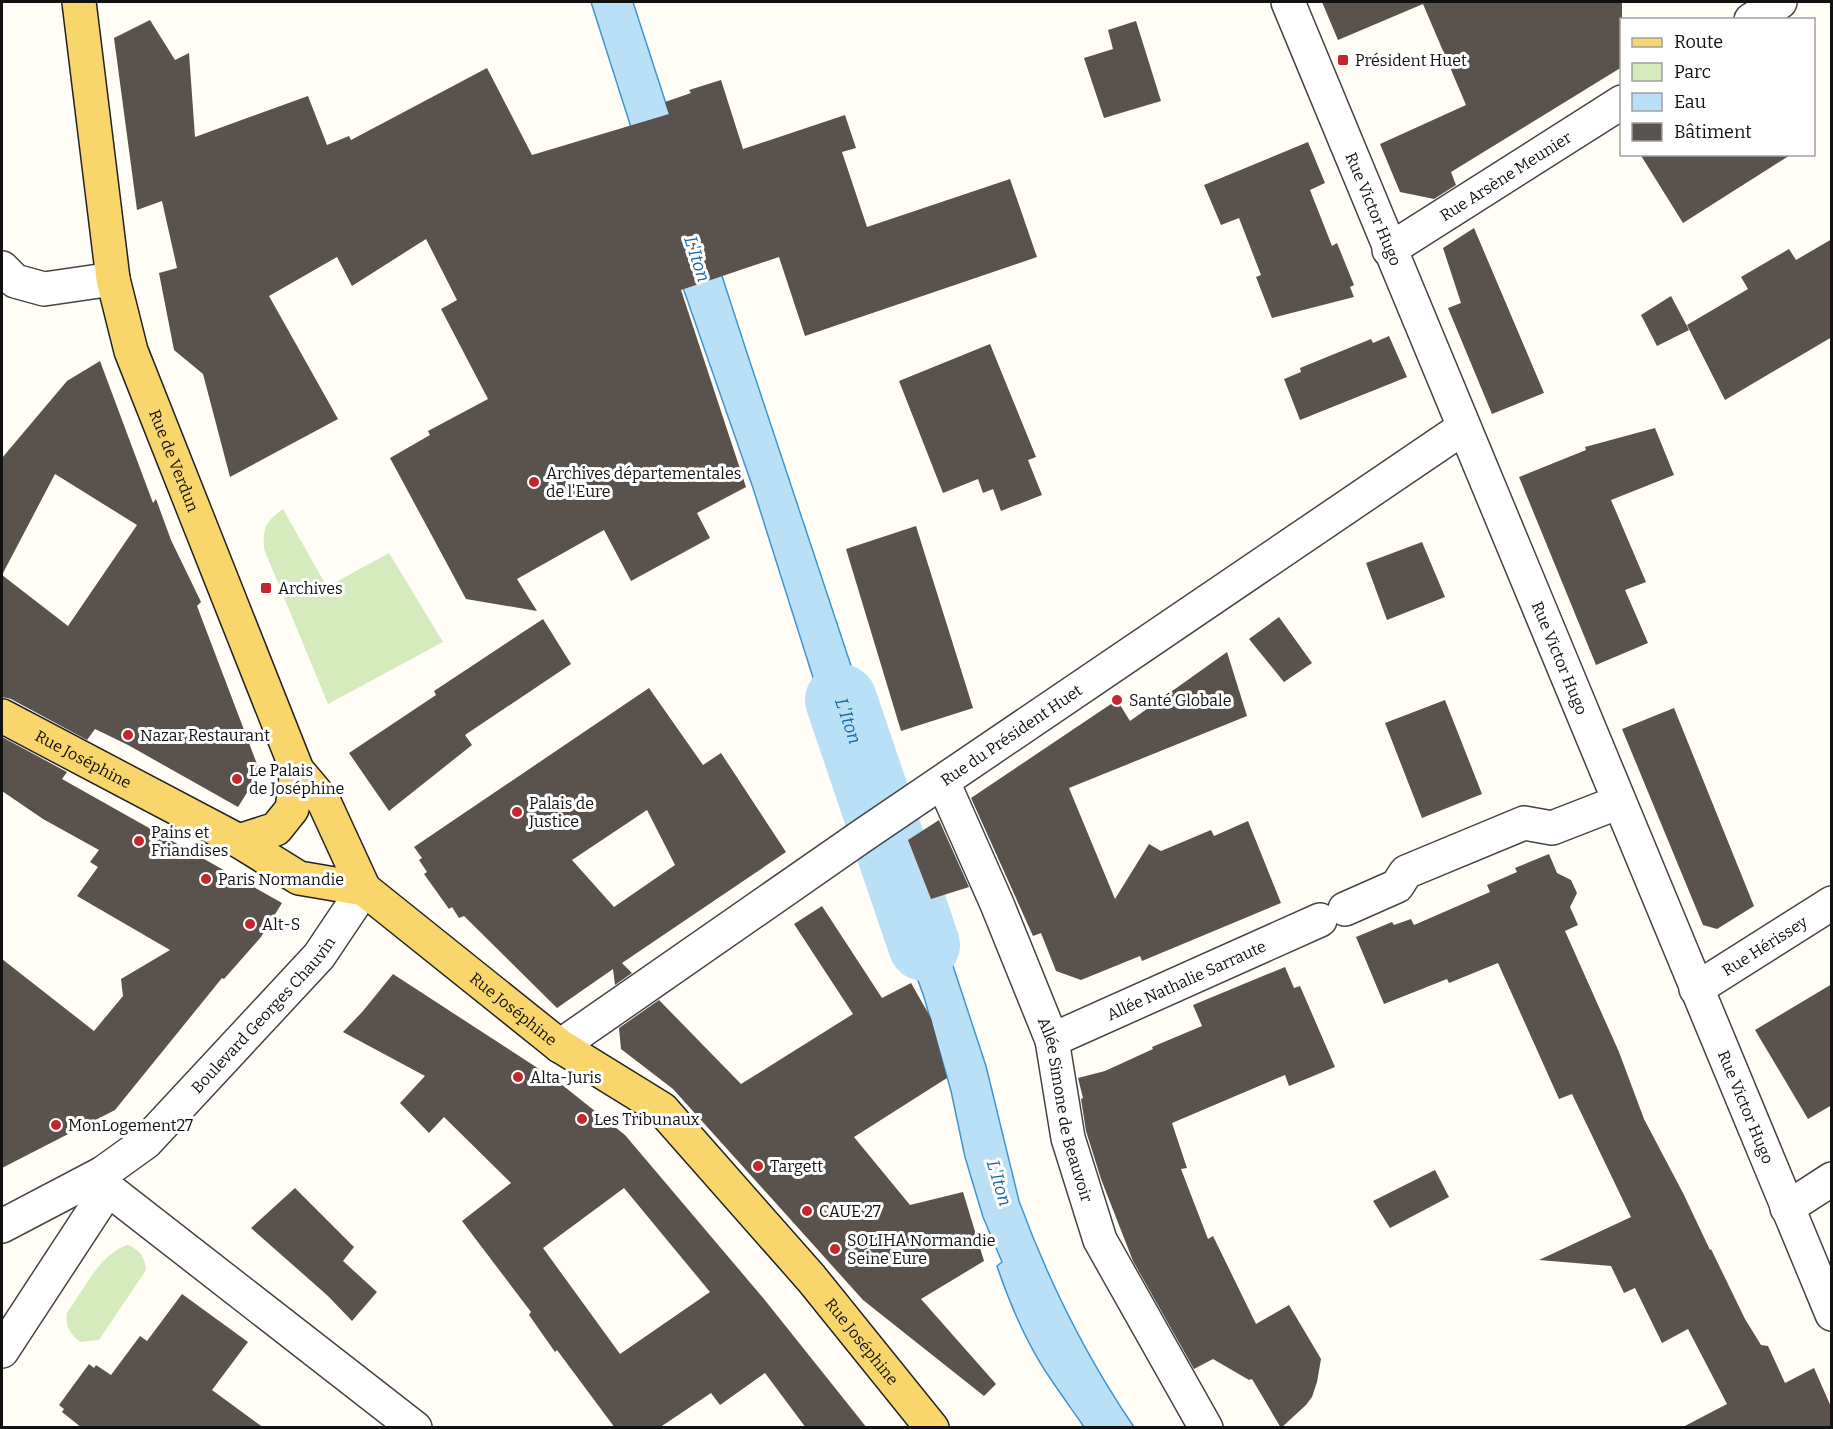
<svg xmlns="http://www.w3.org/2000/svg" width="1833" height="1429" viewBox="0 0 1833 1429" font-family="Bitter,serif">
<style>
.green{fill:#d5ebbd}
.water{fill:#b9e0f7;stroke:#3f96cf;stroke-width:1.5}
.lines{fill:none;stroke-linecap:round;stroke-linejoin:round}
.river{stroke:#b9e0f7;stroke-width:72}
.building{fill:#5a524d;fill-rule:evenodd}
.minor-casing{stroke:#444;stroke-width:36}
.major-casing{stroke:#222;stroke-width:36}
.minor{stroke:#fff;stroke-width:33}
.major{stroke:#f9d66b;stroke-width:33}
.poi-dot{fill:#c4262e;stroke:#fff;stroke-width:2}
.labels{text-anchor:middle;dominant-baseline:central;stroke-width:6;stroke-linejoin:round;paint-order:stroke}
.poi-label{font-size:16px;fill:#111;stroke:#fff;text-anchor:start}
.street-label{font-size:16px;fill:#111;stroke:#fff}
.water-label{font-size:18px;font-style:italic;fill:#1768a6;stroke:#fff}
</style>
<rect width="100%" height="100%" fill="#fffdf5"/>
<path class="green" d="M 283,509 L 327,587 L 389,553 L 443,642 L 328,704 L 264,549 C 263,528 265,522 283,509 Z
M 128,1245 C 140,1250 145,1257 146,1270 L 99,1340 L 80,1342 C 70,1333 65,1327 67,1313 C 83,1291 101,1252 128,1245 Z"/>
<path class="water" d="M 591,2 L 633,2 L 748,356 L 890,783 L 854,807 L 753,488 L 673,259 Z
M 908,840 L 931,899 L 986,1066 L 1019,1201 C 1048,1280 1087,1358 1134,1427 L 1084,1427 C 1071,1408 1057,1389 1044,1369 C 1024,1337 1009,1302 997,1266 L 1002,1262 L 983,1217 L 965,1157 L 951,1091 L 924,997 L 875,862 Z"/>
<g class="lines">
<path class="river" id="s1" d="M 841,700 L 924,945"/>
</g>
<path class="building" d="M 1322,2 L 1622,2 L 1622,67 L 1451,172 L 1456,185 L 1434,199 L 1400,192 L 1380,144 L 1466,105 L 1423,4 L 1338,40 Z
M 150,20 L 175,60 L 189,53 L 195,137 L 308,96 L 327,145 L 349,136 L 351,140 L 487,68 L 532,155 L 669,114 L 665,102 L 691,93 L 689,90 L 721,80 L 743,149 L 845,115 L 856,148 L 842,152 L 867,227 L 1010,179 L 1037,257 L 805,336 L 779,257 L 681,290 L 746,487 L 697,513 L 710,538 L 631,581 L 604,530 L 517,579 L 537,611 L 466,599 L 390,458 L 430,435 L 428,431 L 488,399 L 441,309 L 457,300 L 426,239 L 352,286 L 337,257 L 269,296 L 338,419 L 230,477 L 203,374 L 174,350 L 159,273 L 177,268 L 162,201 L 137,210 L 114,38 Z
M 1136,21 L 1161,101 L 1104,118 L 1084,58 L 1113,49 L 1108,30 Z
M 1308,142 L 1325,183 L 1310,190 L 1332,246 L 1337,243 L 1354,285 L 1350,287 L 1354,297 L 1272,318 L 1256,277 L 1261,275 L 1239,218 L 1221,225 L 1204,185 Z
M 1640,154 L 1792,154 L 1683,223 Z
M 1474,228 L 1544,393 L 1492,414 L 1448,308 L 1461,303 L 1443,248 Z
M 1832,239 L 1832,337 L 1725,400 L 1687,325 L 1748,289 L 1741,277 L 1789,249 L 1796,260 Z
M 1671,296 L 1689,330 L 1657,346 L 1641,315 Z
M 1389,336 L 1407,377 L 1300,420 L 1284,379 L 1301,372 L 1300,368 L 1371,339 L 1373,343 Z
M 990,344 L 1036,457 L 1028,460 L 1042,495 L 1001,511 L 993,489 L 983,493 L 978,479 L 943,493 L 899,381 Z
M 100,361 L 153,503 L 156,499 L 171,540 L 201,602 L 197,606 L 260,772 L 238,807 L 128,745 L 95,729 L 87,740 L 11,699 L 2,697 L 2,458 L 67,381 ZM 55,474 L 137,525 L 68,626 L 2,575 Z
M 1655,428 L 1674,475 L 1611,500 L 1646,582 L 1625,590 L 1648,643 L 1596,665 L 1519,477 L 1586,450 L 1585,447 Z
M 916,526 L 973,708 L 901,731 L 846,549 Z
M 1422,542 L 1445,597 L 1387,620 L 1366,563 Z
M 1279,617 L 1312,663 L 1284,682 L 1249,639 Z
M 543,619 L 571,664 L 465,735 L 472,745 L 389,811 L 349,753 L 436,695 L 434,691 Z
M 1227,652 L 1247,716 L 1069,788 L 1115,899 L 1149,844 L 1161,851 L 1211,830 L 1214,836 L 1248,821 L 1281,903 L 1142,961 L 1140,956 L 1081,980 L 1056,971 L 1041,933 L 1033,936 L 971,798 L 1117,700 L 1130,721 Z
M 649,688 L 703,765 L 721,753 L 786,852 L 622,963 L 632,973 L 615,985 L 613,969 L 557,1008 L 464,916 L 459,918 L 452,907 L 449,909 L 424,874 L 427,872 L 419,860 L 422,858 L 414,847 ZM 647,810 L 675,865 L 614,907 L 572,860 Z
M 1445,700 L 1482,794 L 1422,818 L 1385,723 Z
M 1674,708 L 1754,906 L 1717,929 L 1703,925 L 1622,729 Z
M 2,737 L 67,772 L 62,779 L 282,903 L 261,937 L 224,979 L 222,978 L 115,1110 L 2,1168 L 2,959 L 94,1031 L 123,996 L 121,979 L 170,950 L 77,896 L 98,867 L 90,862 L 99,850 L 43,819 L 2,791 Z
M 939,820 L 969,887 L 931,899 L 908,840 Z
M 1549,854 L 1557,873 L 1571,880 L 1577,893 L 1570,907 L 1578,925 L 1565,931 L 1619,1052 L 1644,1119 L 1683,1193 L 1710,1250 L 1711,1249 L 1745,1319 L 1761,1345 L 1768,1346 L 1785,1383 L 1814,1368 L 1832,1409 L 1832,1428 L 1681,1428 L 1727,1404 L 1688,1329 L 1662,1343 L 1635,1288 L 1624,1293 L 1611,1266 L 1539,1260 L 1631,1217 L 1572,1094 L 1559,1099 L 1498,963 L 1449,983 L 1447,979 L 1384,1004 L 1356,937 L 1392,922 L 1394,925 L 1411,919 L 1414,925 L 1490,892 L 1487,885 L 1517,872 L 1515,868 Z
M 822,906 L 882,998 L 911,983 L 931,1018 L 947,1078 L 854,1137 L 910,1205 L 963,1192 L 984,1261 L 921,1299 L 996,1384 L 984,1396 L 863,1300 L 673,1089 L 621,1049 L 619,1028 L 659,1000 L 741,1084 L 853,1014 L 794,924 Z
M 1285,967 L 1294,988 L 1300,986 L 1335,1067 L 1289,1086 L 1285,1075 L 1172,1123 L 1187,1168 L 1181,1169 L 1208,1239 L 1213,1236 L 1256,1324 L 1289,1305 L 1321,1359 L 1317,1382 L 1312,1397 L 1306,1405 L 1281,1428 L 1252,1379 L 1249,1380 L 1213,1359 L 1194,1369 L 1133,1261 L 1101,1179 L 1086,1131 L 1081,1099 L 1083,1098 L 1078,1078 L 1105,1071 L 1153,1049 L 1152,1047 L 1202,1026 L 1193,1005 Z
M 393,974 L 556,1080 L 625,1135 L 764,1299 L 867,1428 L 806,1428 L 765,1373 L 720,1405 L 711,1393 L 659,1428 L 615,1428 L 557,1350 L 555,1352 L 529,1315 L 531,1312 L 462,1221 L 511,1183 L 444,1117 L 429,1133 L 400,1103 L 425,1076 L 343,1032 L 363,1011 ZM 624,1188 L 710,1292 L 620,1354 L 543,1248 Z
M 1832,984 L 1832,1105 L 1808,1119 L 1755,1030 Z
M 1435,1170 L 1449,1197 L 1390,1228 L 1373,1201 Z
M 295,1188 L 354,1247 L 343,1261 L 377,1292 L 352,1321 L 328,1296 L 251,1228 Z
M 182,1294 L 248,1342 L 212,1390 L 264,1428 L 82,1428 L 62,1412 L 64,1409 L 59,1405 L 89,1364 L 94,1368 L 96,1365 L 111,1375 L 140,1336 L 147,1341 Z"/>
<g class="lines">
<g class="minor-casing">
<g id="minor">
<path id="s2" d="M 1288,2 L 1832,1314"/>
<path d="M 1751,20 L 1780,2"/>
<path id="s3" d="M 1389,250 L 1622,102"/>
<path d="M 2,268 L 15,281 L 44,289 L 113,279"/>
<path id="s4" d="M 943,782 L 997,904 L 1052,1040 L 1068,1138 L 1100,1240 L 1206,1428"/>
<path d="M 1345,909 L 1397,886 L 1406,872 L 1524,823 L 1552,828 L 1619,802"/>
<path id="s5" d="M 1696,989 L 1832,903"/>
<path id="s6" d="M 1052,1040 L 1320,920"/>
<path id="s7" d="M 560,1046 L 862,836 L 1463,428"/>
<path d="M 108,1189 L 415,1428"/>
<path d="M 1787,1208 L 1832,1179"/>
<path id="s8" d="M 2,1226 L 103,1173 L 146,1142 L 319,956 L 364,889"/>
<path d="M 2,1351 L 108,1189 L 103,1173"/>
</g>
</g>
<g class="major-casing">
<g id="major">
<path id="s9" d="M 79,2 L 113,279 L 131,351 L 297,770 L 324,802 L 364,889"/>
<path id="s10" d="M 2,716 L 239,841 L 299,878 L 364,889 L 560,1046 L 662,1109 L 811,1278 L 932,1428"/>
<path d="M 239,841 L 276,829 L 292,809 L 297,770"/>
</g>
</g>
<use href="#minor" class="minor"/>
<use href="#major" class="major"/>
</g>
<g class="poi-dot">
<rect x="1337" y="54" width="12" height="12" rx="3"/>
<circle cx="534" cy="482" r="6"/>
<rect x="260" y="582" width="12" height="12" rx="3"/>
<circle cx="1117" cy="700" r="6"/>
<circle cx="128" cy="735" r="6"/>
<circle cx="237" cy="779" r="6"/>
<circle cx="517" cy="812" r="6"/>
<circle cx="139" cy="841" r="6"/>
<circle cx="206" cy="879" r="6"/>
<circle cx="250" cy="924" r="6"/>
<circle cx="518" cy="1077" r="6"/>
<circle cx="582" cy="1119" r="6"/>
<circle cx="56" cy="1125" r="6"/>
<circle cx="758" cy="1166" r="6"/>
<circle cx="807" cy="1211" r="6"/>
<circle cx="835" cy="1249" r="6"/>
</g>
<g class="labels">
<g class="poi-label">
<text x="1355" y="60">Président Huet</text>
<text x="546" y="473">Archives départementales<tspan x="546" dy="18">de l'Eure</tspan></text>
<text x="278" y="588">Archives</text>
<text x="1129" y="700">Santé Globale</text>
<text x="140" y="735">Nazar Restaurant</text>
<text x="249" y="770">Le Palais<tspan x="249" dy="18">de Joséphine</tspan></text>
<text x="529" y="803">Palais de<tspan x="529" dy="18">Justice</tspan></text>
<text x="151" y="832">Pains et<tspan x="151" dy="18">Friandises</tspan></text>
<text x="218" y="879">Paris Normandie</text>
<text x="262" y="924">Alt-S</text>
<text x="530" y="1077">Alta-Juris</text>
<text x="594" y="1119">Les Tribunaux</text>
<text x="68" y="1125">MonLogement27</text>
<text x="770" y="1166">Targett</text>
<text x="819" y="1211">CAUE 27</text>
<text x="847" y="1240">SOLIHA Normandie<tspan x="847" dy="18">Seine Eure</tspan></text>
</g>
<g class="street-label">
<text stroke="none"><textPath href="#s3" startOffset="138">Rue Arsène Meunier</textPath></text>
<text stroke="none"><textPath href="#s2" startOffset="224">Rue Victor Hugo</textPath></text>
<text stroke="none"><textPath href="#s9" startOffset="471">Rue de Verdun</textPath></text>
<text stroke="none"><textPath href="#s2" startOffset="710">Rue Victor Hugo</textPath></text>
<text stroke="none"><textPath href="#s7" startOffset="548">Rue du Président Huet</textPath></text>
<text stroke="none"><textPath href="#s10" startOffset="92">Rue Joséphine</textPath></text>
<text stroke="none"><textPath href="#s5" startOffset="81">Rue Hérissey</textPath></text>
<text stroke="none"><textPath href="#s6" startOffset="147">Allée Nathalie Sarraute</textPath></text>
<text stroke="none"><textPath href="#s10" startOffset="596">Rue Joséphine</textPath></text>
<text stroke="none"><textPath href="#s8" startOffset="340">Boulevard Georges Chauvin</textPath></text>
<text stroke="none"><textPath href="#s2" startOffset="1196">Rue Victor Hugo</textPath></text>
<text stroke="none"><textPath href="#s4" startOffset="351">Allée Simone de Beauvoir</textPath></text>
<text stroke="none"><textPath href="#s10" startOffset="1082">Rue Joséphine</textPath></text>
</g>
<g class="water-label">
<text transform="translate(697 259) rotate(72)">L'Iton</text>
<text stroke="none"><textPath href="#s1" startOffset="22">L'Iton</textPath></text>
<text transform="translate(999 1183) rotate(73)">L'Iton</text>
</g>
</g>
<rect width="1833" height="1429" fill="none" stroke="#111111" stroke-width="6"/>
<rect x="1620" y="18" width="195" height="138" fill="#ffffff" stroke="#a0a0a0" stroke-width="1.5"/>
<rect x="1632" y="38" width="30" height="9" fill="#f9d66b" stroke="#a0a0a0" stroke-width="1.5"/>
<text x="1674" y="48" font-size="18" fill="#111111">Route</text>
<rect x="1632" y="63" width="30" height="18" fill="#d5ebbd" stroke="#a0a0a0" stroke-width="1.5"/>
<text x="1674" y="78" font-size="18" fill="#111111">Parc</text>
<rect x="1632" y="93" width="30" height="18" fill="#b9e0f7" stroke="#a0a0a0" stroke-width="1.5"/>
<text x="1674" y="108" font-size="18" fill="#111111">Eau</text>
<rect x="1632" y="123" width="30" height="18" fill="#5a524d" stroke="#a0a0a0" stroke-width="1.5"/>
<text x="1674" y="138" font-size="18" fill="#111111">Bâtiment</text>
</svg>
